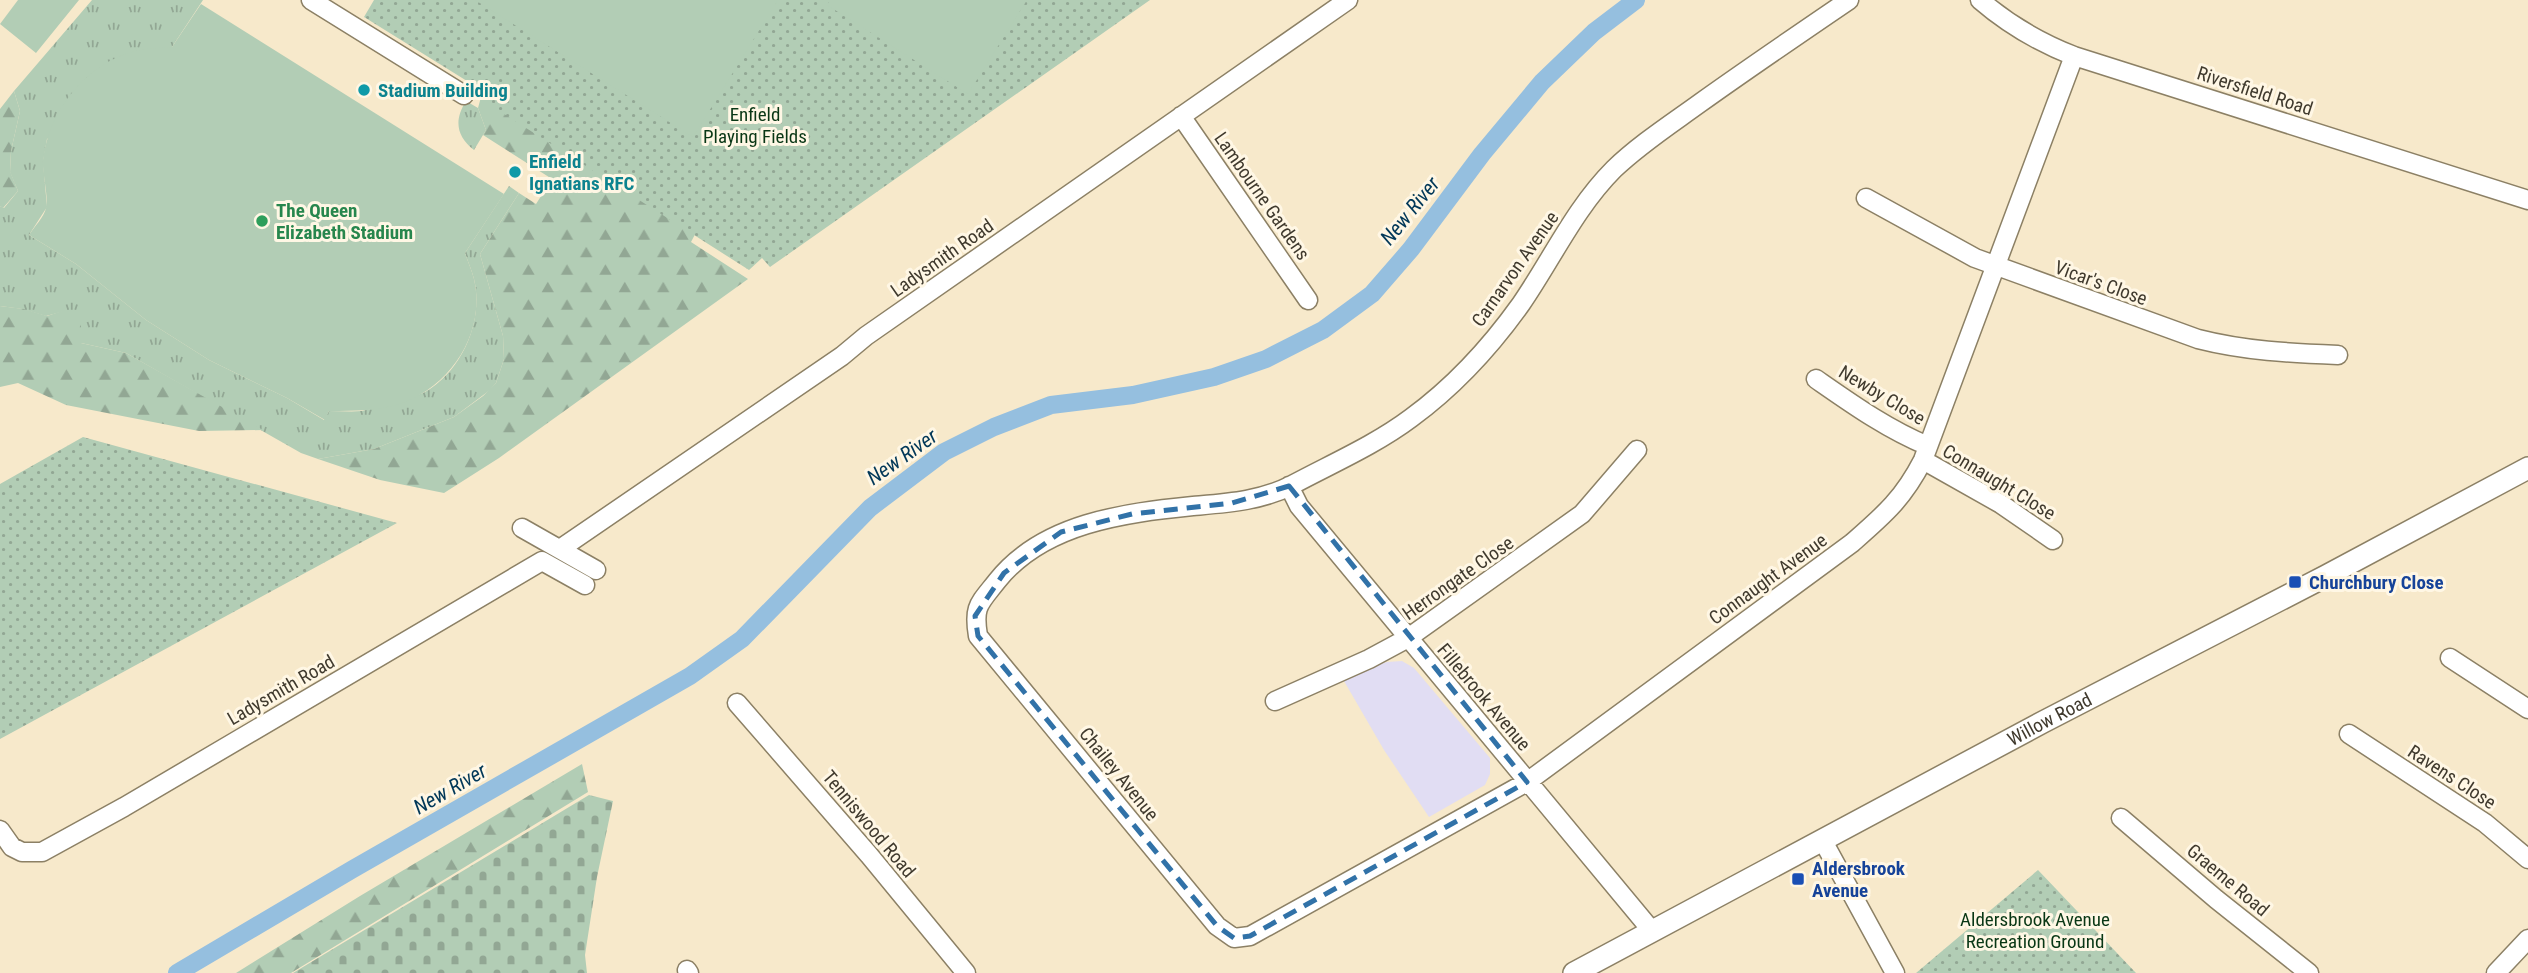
<svg xmlns="http://www.w3.org/2000/svg" width="2528" height="973" viewBox="0 0 2528 973" font-family="'Roboto Condensed',sans-serif">
<style>
.commercial{fill:#e1ddf3}
.grass{fill:url(#grass-tufts)}
.forest{fill:url(#forest-firs)}
.cemetery{fill:url(#cemetery-stones)}
.park{fill:url(#park-dots)}
.pitch{fill:#b2cdb5}
.lines{fill:none;stroke-linecap:round;stroke-linejoin:round}
.canal{stroke:#95bfdf;stroke-width:18}
.minor-casing{stroke:#8c8065;stroke-width:21}
.tertiary-casing{stroke:#8c8065;stroke-width:24}
.minor{stroke:#fff;stroke-width:18}
.tertiary{stroke:#fff;stroke-width:21}
.marked{fill:none;stroke:#3172a8;stroke-width:5;stroke-dasharray:14 9;stroke-linejoin:round}
.culture-dot{fill:#0f9aa8;stroke:#fff7e5;stroke-width:2.5}
.leisure-dot{fill:#2e9e5b;stroke:#fff7e5;stroke-width:2.5}
.transit-dot{fill:#1a4fb4;stroke:#fff7e5;stroke-width:2.5}
.labels{text-anchor:middle;dominant-baseline:central;stroke-width:6;stroke-linejoin:round;paint-order:stroke}
.culture-label{font-size:19px;font-weight:bold;fill:#0d838f;stroke:#fff7e5;text-anchor:start}
.street-label{font-size:19px;fill:#403a2e;stroke:#fff7e5}
.park-label{font-size:19px;fill:#093715;stroke:#fff7e5}
.leisure-label{font-size:19px;font-weight:bold;fill:#27864d;stroke:#fff7e5;text-anchor:start}
.transit-label{font-size:19px;font-weight:bold;fill:#164399;stroke:#fff7e5;text-anchor:start}
.water-label{font-size:21px;font-style:italic;fill:#023858;stroke:#fff7e5}
</style>
<defs>
<pattern id="grass-tufts" width="24" height="20" patternUnits="userSpaceOnUse" patternTransform="scale(1.75)"><rect width="24" height="20" fill="#b2cdb5"/><path d="M3 7l-1-3M5 7V3M7 7l1-3M15 17l-1-3M17 17v-4M19 17l1-3" fill="none" stroke="#92a794"/></pattern>
<pattern id="forest-firs" width="22" height="20" patternUnits="userSpaceOnUse" patternTransform="scale(1.75)"><rect width="22" height="20" fill="#b2cdb5"/><path d="M5 1l3.5 6h-7zM16 11l3.5 6h-7z" fill="#92a794"/></pattern>
<pattern id="cemetery-stones" width="16" height="16" patternUnits="userSpaceOnUse" patternTransform="scale(1.75)"><rect width="16" height="16" fill="#b2cdb5"/><path d="M2 7V4a2 2 0 0 1 4 0v3zM10 15v-3a2 2 0 0 1 4 0v3z" fill="#92a794"/></pattern>
<pattern id="park-dots" width="8" height="8" patternUnits="userSpaceOnUse" patternTransform="scale(1.75)"><rect width="8" height="8" fill="#b2cdb5"/><path d="M2 2h.1M6 6h.1" fill="none" stroke="#92a794" stroke-width="1.8" stroke-linecap="round"/></pattern>
</defs>
<rect width="100%" height="100%" fill="#f7e9cb"/>
<path class="commercial" d="M 1402,661 L 1414,668 L 1490,758 L 1490,774 L 1485,785 L 1429,817 L 1384,750 L 1344,681 L 1375,666 L 1387,662 Z"/>
<path class="grass" d="M 92,0 L 203,0 L 172,47 L 47,139 L 43,162 L 47,207 L 29,235 L 76,264 L 146,320 L 209,360 L 287,398 L 324,420 L 329,411 C 340,411 352,412 362,411 C 376,408 412,398 425,392 C 462,371 484,321 474,279 C 472,271 468,262 465,253 L 509,186 L 519,193 L 480,254 L 503,336 L 504,359 L 496,383 L 490,390 L 454,417 L 374,449 L 318,459 L 301,453 L 126,353 L 81,343 L 65,311 L 46,316 L 22,309 L 0,306 L 0,206 L 4,208 L 18,191 L 10,172 L 11,151 L 20,111 L 14,91 Z
M 466,101 L 478,108 L 486,130 L 474,150 C 456,136 454,120 466,101 Z"/>
<path class="forest" d="M 14,91 L 20,111 L 11,151 L 10,171 L 18,191 L 3,208 L 0,206 L 0,109 Z
M 481,97 L 701,223 L 691,242 L 748,279 L 499,458 L 444,493 L 380,480 L 318,459 L 374,449 L 454,417 L 483,396 L 496,383 L 504,359 L 503,336 L 480,254 L 519,193 L 536,204 L 552,179 L 483,135 L 486,130 L 478,108 Z
M 0,306 L 24,309 L 47,316 L 65,310 L 81,322 L 81,343 L 126,353 L 263,430 L 199,431 L 66,405 L 18,383 L 0,387 Z
M 582,764 L 588,792 L 291,973 L 236,973 L 360,896 Z"/>
<path class="cemetery" d="M 589,795 L 613,801 L 597,877 L 585,955 L 587,973 L 293,973 Z"/>
<path class="park" d="M 374,0 L 1150,0 L 770,267 L 762,258 L 749,270 L 471,93 L 475,86 L 364,17 Z
M 83,437 L 397,523 L 0,739 L 0,484 Z
M 2038,870 L 2136,973 L 1916,973 Z"/>
<path class="pitch" d="M 18,0 L 79,0 L 36,53 L 0,24 Z
M 475,0 L 778,0 L 693,137 Z
M 830,0 L 1027,0 L 968,94 L 827,5 Z
M 201,4 L 504,194 L 465,253 C 468,262 472,271 474,279 C 486,331 453,383 405,402 C 381,411 355,411 329,411 L 325,420 L 287,398 L 209,360 L 146,320 L 76,264 L 29,235 C 34,227 44,217 46,208 C 49,198 42,173 43,160 C 49,110 86,64 135,51 C 147,48 160,48 172,47 Z"/>
<g class="lines">
<path class="canal" d="M 177,973 L 353,869 L 690,676 L 742,639 L 870,508 L 944,452 L 994,427 L 1051,405 L 1133,395 L 1214,377 L 1266,359 L 1323,330 L 1372,294 L 1411,249 L 1482,154 L 1542,82 L 1594,32 L 1636,0"/>
<g class="minor-casing">
<path id="minor" d="M 311,0 L 464,95
M 1849,0 C 1799,34 1749,68 1700,103 C 1671,124 1640,144 1614,169 C 1575,208 1552,259 1521,304 C 1491,346 1452,388 1411,418 C 1375,445 1331,464 1292,485 C 1261,501 1227,503 1193,506 C 1124,513 1043,523 997,581 C 979,604 973,606 978,636 L 1217,926 L 1234,938 L 1250,936 L 1527,782 L 1852,543 C 1884,515 1903,499 1923,460 L 2074,56
M 1980,0 C 2009,25 2038,42 2074,56 L 2528,200
M 1181,116 L 1308,300
M 1866,198 L 1975,258 L 2198,339 C 2245,351 2290,353 2338,355
M 1816,379 C 1852,404 1887,429 1928,446
M 1923,460 L 2001,504 L 2053,540
M 1289,486 L 1299,506 L 1652,931
M 522,528 L 596,570
M 560,549 L 842,356 L 866,336 L 1348,0
M 2450,658 L 2528,709
M 1275,701 L 1369,659 L 1408,638 L 1582,514 L 1637,450
M 737,703 L 869,855 L 966,973
M 2349,734 L 2485,823 L 2528,859
M 2121,818 L 2216,899 L 2309,973
M 0,830 L 12,847 L 22,852 L 42,852 L 124,807 L 542,561 L 585,585
M 1823,841 L 1895,973
M 687,970 L 689,973
M 2496,973 L 2528,939"/>
</g>
<g class="tertiary-casing">
<g id="tertiary">
<path id="s1" d="M 1574,973 L 2043,722 L 2326,576 L 2528,468"/>
</g>
</g>
<use href="#minor" class="minor"/>
<use href="#tertiary" class="tertiary"/>
</g>
<path class="marked" d="M 1289,486 L 1527,782 L 1250,936 L 1234,938 L 1217,926 L 978,636 L 975,616 L 1004,573 L 1061,532 L 1132,514 L 1232,503 Z"/>
<g class="culture-dot">
<circle cx="364" cy="90" r="7"/>
<circle cx="515" cy="172" r="7"/>
</g>
<circle class="leisure-dot" cx="262" cy="221" r="7"/>
<g class="transit-dot">
<rect x="2288" y="575" width="14" height="14" rx="3.5"/>
<rect x="1791" y="872" width="14" height="14" rx="3.5"/>
</g>
<g class="labels">
<g class="culture-label">
<text x="378" y="90">Stadium Building</text>
<text x="529" y="161">Enfield<tspan x="529" dy="22">Ignatians RFC</tspan></text>
</g>
<g class="street-label">
<text transform="translate(2255 91) rotate(18)">Riversfield Road</text>
<text transform="translate(1262 196) rotate(55)">Lambourne Gardens</text>
<text transform="translate(942 258) rotate(-35)">Ladysmith Road</text>
<text transform="translate(1515 269) rotate(-55)">Carnarvon Avenue</text>
<text transform="translate(2101 283) rotate(20)">Vicar's Close</text>
<text transform="translate(1882 395) rotate(31)">Newby Close</text>
<text transform="translate(1999 482) rotate(31)">Connaught Close</text>
<text transform="translate(1458 578) rotate(-35)">Herrongate Close</text>
<text transform="translate(1768 579) rotate(-36)">Connaught Avenue</text>
<text transform="translate(281 690) rotate(-30)">Ladysmith Road</text>
<text transform="translate(1484 697) rotate(50)">Fillebrook Avenue</text>
<text stroke="none"><textPath href="#s1" startOffset="539">Willow Road</textPath></text>
<text transform="translate(1119 774) rotate(51)">Chailey Avenue</text>
<text transform="translate(2452 777) rotate(33)">Ravens Close</text>
<text transform="translate(869 824) rotate(50)">Tenniswood Road</text>
<text transform="translate(2228 880) rotate(40)">Graeme Road</text>
</g>
<g class="park-label">
<text x="755" y="114">Enfield<tspan x="755" dy="22">Playing Fields</tspan></text>
<text x="2035" y="919">Aldersbrook Avenue<tspan x="2035" dy="22">Recreation Ground</tspan></text>
</g>
<g class="leisure-label">
<text x="276" y="210">The Queen<tspan x="276" dy="22">Elizabeth Stadium</tspan></text>
</g>
<g class="transit-label">
<text x="2309" y="582">Churchbury Close</text>
<text x="1812" y="868">Aldersbrook<tspan x="1812" dy="22">Avenue</tspan></text>
</g>
<g class="water-label">
<text transform="translate(1410 211) rotate(-51)">New River</text>
<text transform="translate(902 457) rotate(-35)">New River</text>
<text transform="translate(450 789) rotate(-30)">New River</text>
</g>
</g>
</svg>
